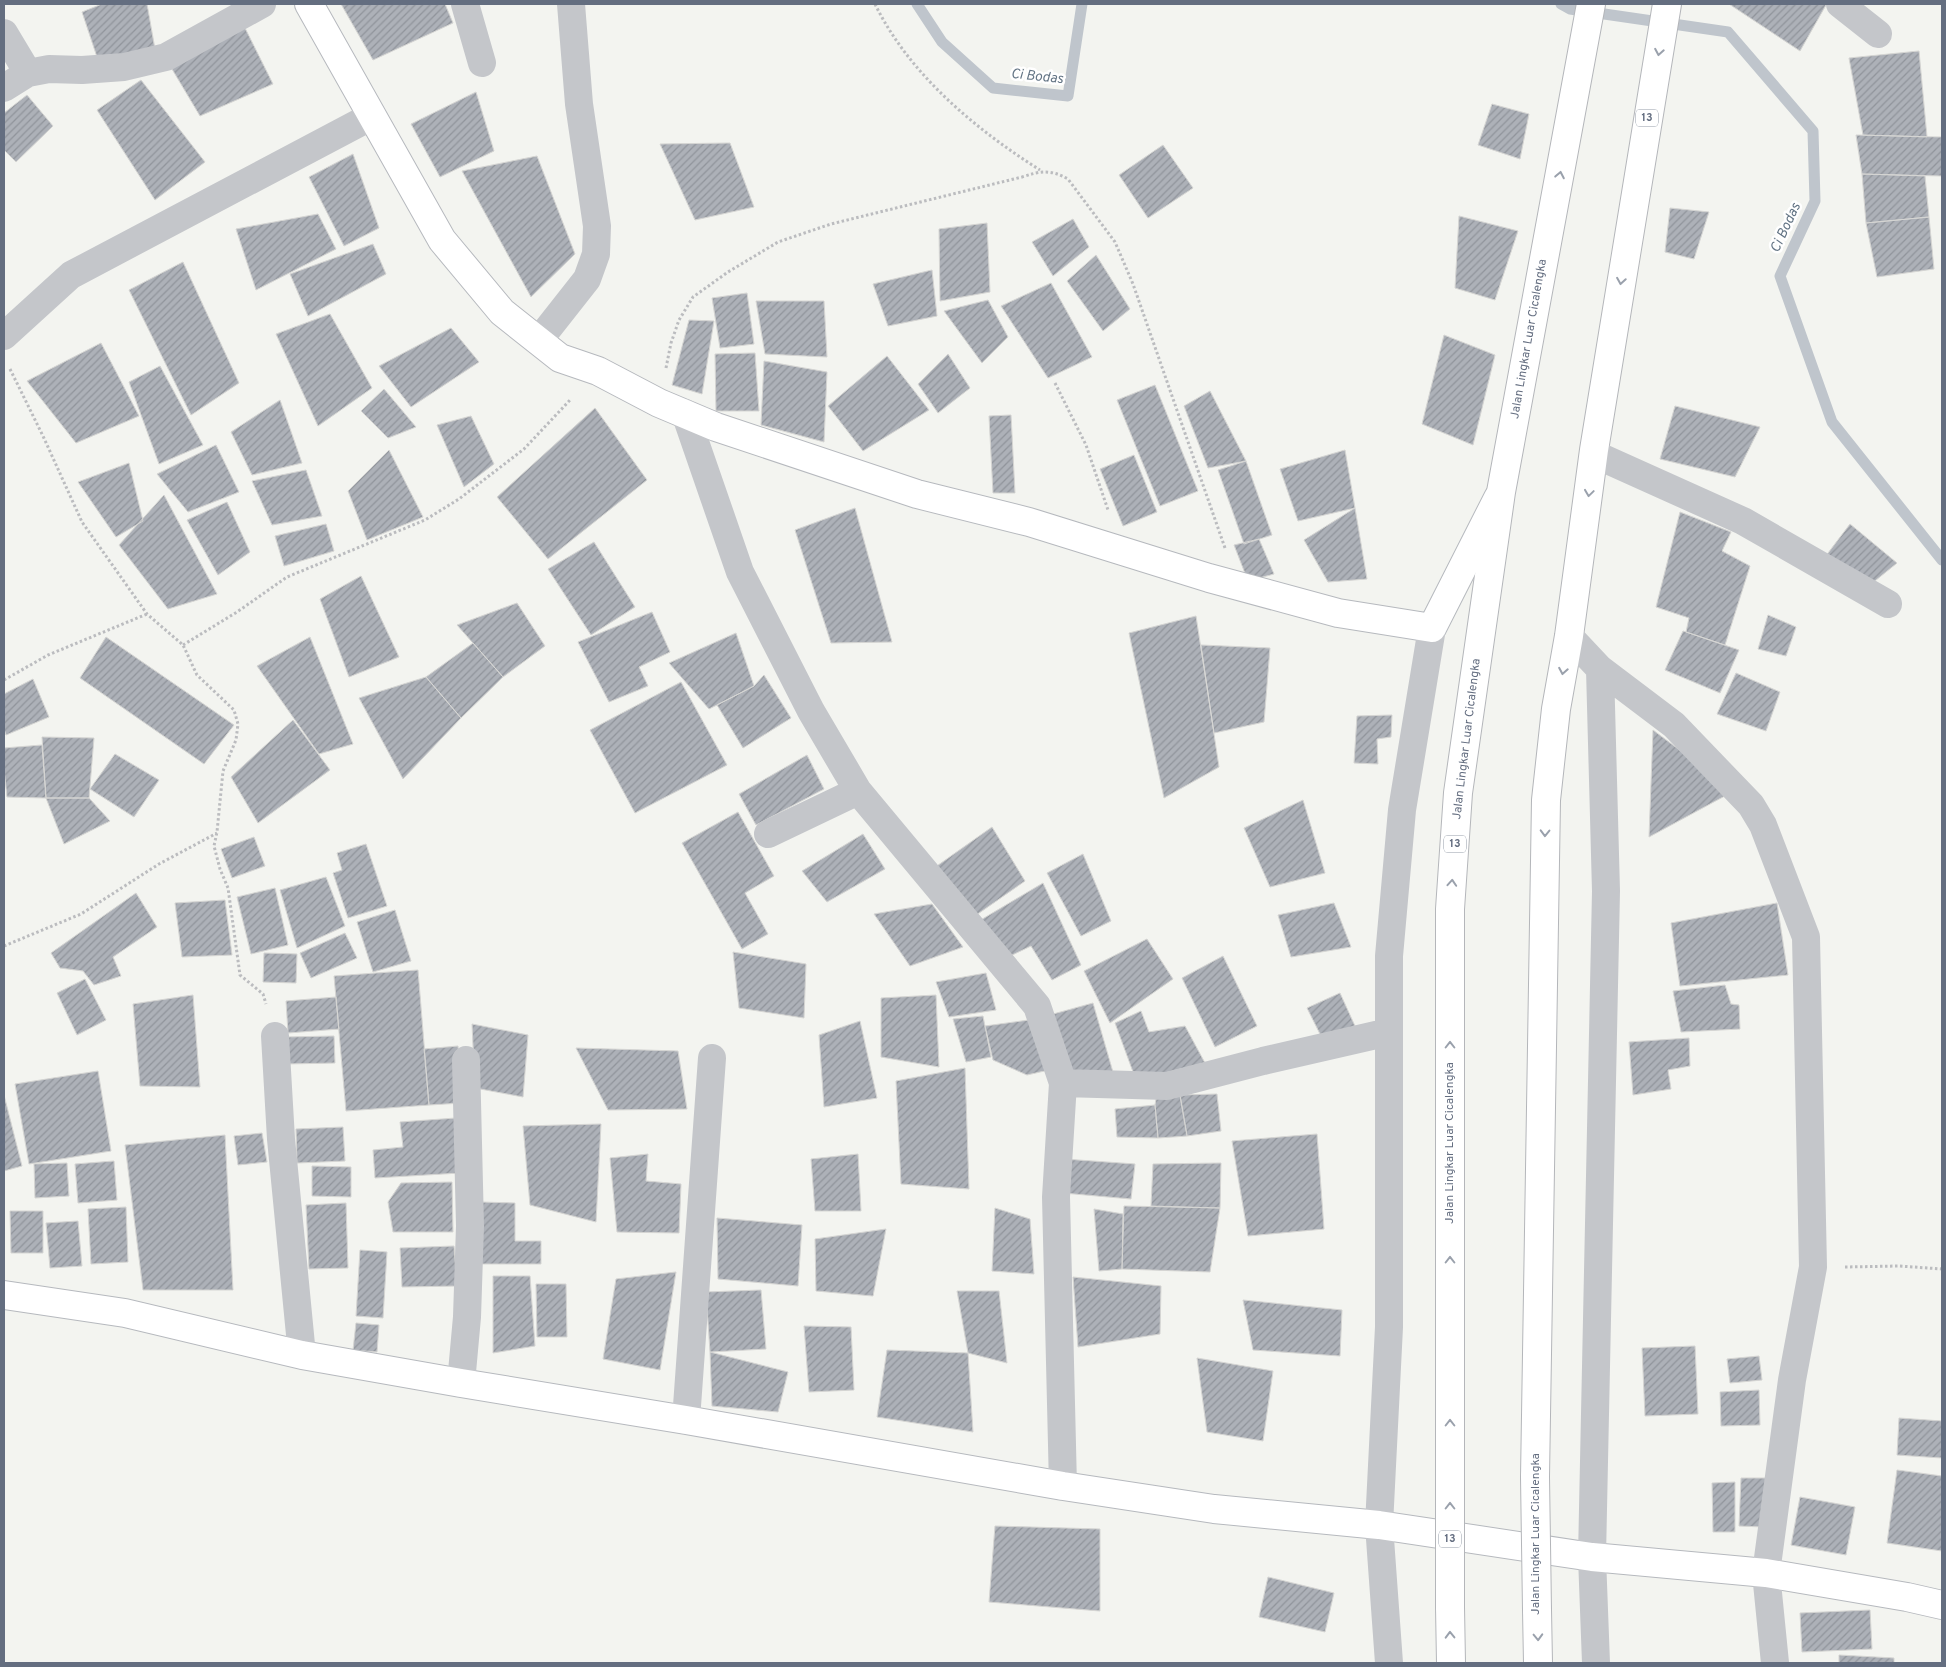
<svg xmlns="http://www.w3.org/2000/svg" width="1946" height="1667" viewBox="0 0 1946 1667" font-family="Overpass,sans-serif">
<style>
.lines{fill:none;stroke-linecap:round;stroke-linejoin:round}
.stream{stroke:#bfc5cc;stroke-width:11}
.building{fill:url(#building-hatch);stroke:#d5d5d3}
.secondary-casing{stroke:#b6b9be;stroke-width:30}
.highway-casing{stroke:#b4b6ba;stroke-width:30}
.path{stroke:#bbbcbf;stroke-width:3;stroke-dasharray:2.5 2.5;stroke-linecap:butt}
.street{stroke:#c4c6ca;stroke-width:28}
.secondary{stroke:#fff;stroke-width:28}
.highway{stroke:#fff;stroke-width:28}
.highway-bridge-casing{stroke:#b4b6ba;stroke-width:30;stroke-linecap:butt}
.highway-bridge{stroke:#fff;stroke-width:28}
.oneway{stroke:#9aa1ac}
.labels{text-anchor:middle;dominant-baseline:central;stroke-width:5;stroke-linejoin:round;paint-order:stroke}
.shield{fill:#fff;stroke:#929aa6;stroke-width:1}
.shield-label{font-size:11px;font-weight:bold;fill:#646e80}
.street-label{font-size:12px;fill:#646e80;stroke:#fff}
.water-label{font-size:14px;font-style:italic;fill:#647585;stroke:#fff}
</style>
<defs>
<pattern id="building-hatch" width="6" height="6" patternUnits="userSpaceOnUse" patternTransform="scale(1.25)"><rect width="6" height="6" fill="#adb1b8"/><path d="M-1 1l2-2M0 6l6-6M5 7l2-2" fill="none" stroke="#90949b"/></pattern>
</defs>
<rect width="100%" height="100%" fill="#f3f4f0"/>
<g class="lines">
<path class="stream" d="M 917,4 L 942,42 L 993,88 L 1068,96 L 1082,4
M 1561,4 L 1570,9 L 1728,32 L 1813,131 L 1815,201 L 1780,276 L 1832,422 L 1942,560"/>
</g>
<path class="building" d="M 102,4 L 147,4 L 155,49 L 99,63 L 82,12 Z
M 341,4 L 445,4 L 453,23 L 373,60 Z
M 1729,4 L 1824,4 L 1826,5 L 1800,51 Z
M 244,26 L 273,84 L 200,116 L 169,64 Z
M 1919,51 L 1927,137 L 1863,135 L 1849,58 Z
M 141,80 L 205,162 L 155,200 L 97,110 Z
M 476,92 L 494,151 L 440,177 L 411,124 Z
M 27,95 L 53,126 L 16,162 L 4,150 L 4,113 Z
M 1492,104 L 1529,114 L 1520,159 L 1478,145 Z
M 1856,135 L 1942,137 L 1942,176 L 1862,174 Z
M 730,143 L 754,207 L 695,220 L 660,144 Z
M 1163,145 L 1193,188 L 1148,218 L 1119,175 Z
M 353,154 L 379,228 L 344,246 L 309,177 Z
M 537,156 L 575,254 L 531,297 L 462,171 Z
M 1862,174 L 1925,176 L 1929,217 L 1866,223 Z
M 1670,208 L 1709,212 L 1694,259 L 1665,252 Z
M 318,214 L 336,249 L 256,290 L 236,229 Z
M 1459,216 L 1518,231 L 1495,300 L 1455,288 Z
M 1929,217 L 1934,269 L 1877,277 L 1866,223 Z
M 1073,219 L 1089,247 L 1053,276 L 1032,242 Z
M 987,223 L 990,292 L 940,301 L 939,229 Z
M 373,244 L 386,274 L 308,316 L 290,274 Z
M 1096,255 L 1130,309 L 1103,331 L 1067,281 Z
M 183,262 L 239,383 L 191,415 L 129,290 Z
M 932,270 L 937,316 L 888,326 L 873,284 Z
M 1051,283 L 1092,357 L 1048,378 L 1001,306 Z
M 747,293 L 754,344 L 720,348 L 712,298 Z
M 988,300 L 1008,337 L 982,363 L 944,311 Z
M 756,301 L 824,301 L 827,357 L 765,354 Z
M 330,314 L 372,388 L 318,426 L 276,334 Z
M 689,320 L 714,321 L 702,394 L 672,385 Z
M 451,328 L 479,362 L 411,407 L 379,366 Z
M 1444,335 L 1495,355 L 1473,445 L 1422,424 Z
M 101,343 L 139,416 L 76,443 L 27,381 Z
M 755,353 L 759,411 L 716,411 L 715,354 Z
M 948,354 L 970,388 L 938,413 L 918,384 Z
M 887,356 L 929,410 L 863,451 L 828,406 Z
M 764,361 L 827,372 L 824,442 L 761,425 Z
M 160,366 L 203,445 L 159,464 L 129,382 Z
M 1155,385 L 1198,491 L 1160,506 L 1117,400 Z
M 384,389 L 416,427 L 388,438 L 361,411 Z
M 1210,391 L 1246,461 L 1208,468 L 1184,406 Z
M 280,400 L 302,463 L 252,475 L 231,432 Z
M 1675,406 L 1760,427 L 1735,477 L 1660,459 Z
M 595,408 L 647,480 L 548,559 L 497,497 Z
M 1011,415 L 1015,493 L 993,493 L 989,416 Z
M 471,416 L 494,464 L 464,487 L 437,425 Z
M 216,445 L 239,492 L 188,512 L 157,474 Z
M 389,450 L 423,517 L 367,540 L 348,491 Z
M 1345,450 L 1355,508 L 1298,521 L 1280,469 Z
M 1134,455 L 1157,512 L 1123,526 L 1100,469 Z
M 1246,461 L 1272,535 L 1244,544 L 1218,470 Z
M 129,463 L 143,521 L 116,537 L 78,482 Z
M 306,470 L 322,516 L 272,525 L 252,481 Z
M 164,495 L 217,594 L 168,609 L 119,545 Z
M 227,502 L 250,552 L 218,575 L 187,520 Z
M 855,508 L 892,642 L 831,643 L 795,530 Z
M 1355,508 L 1367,579 L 1328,582 L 1304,540 Z
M 1680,512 L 1731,532 L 1722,551 L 1750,566 L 1725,645 L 1686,632 L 1689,618 L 1656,607 Z
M 326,524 L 334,551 L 284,566 L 275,536 Z
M 1850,524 L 1897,563 L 1870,585 L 1825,557 Z
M 1259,539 L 1274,574 L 1248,581 L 1234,545 Z
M 594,542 L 635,607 L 591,635 L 548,569 Z
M 361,576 L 399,657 L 349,677 L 320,599 Z
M 517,603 L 545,646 L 503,677 L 457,625 Z
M 652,612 L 670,652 L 639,667 L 648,686 L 609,702 L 578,642 Z
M 1768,615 L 1796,627 L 1786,656 L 1758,649 Z
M 1196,616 L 1219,767 L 1164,798 L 1129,633 Z
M 1683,631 L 1739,650 L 1720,693 L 1665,670 Z
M 736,633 L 754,686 L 709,709 L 669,663 Z
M 106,637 L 234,725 L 204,764 L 80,678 Z
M 310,637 L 353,744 L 319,754 L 257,666 Z
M 473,643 L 503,677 L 461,718 L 426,677 Z
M 1201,645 L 1270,648 L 1264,722 L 1214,733 Z
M 1736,673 L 1780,692 L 1766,731 L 1717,714 Z
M 764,675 L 791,718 L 743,748 L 717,705 L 754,686 Z
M 426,677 L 461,718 L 403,779 L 359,698 Z
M 33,679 L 49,717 L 6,735 L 4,729 L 4,694 Z
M 681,682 L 727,765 L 635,813 L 590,730 Z
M 1392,715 L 1391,737 L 1377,739 L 1378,764 L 1354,763 L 1357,716 Z
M 293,720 L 330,770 L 258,823 L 231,777 Z
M 1653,730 L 1734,791 L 1649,837 Z
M 42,737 L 94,738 L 89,798 L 46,798 Z
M 42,745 L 46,798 L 7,797 L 4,769 L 4,748 Z
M 115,754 L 159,780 L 134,817 L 90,789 Z
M 807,755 L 824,789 L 756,825 L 739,794 Z
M 46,798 L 89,798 L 110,821 L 64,844 Z
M 1303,800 L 1325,873 L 1270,887 L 1244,828 Z
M 738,812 L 774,876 L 745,893 L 768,934 L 742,949 L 682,843 Z
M 992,827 L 1025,881 L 972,918 L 934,868 Z
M 863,834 L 885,869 L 827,902 L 802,871 Z
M 254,837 L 265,866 L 232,878 L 221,849 Z
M 366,844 L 387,906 L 348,918 L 333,873 L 342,870 L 337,853 Z
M 1083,854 L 1111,921 L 1081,936 L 1047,873 Z
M 326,877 L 345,926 L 297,948 L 280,890 Z
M 1043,883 L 1081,965 L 1052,980 L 1031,946 L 1004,959 L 974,924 Z
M 275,888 L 288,945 L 251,954 L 237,897 Z
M 136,893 L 157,927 L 113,957 L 121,976 L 94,985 L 83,971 L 60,968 L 51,953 Z
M 225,900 L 232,955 L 182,957 L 175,903 Z
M 1334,903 L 1351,947 L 1291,957 L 1278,915 Z
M 1777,903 L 1788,975 L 1680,986 L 1671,923 Z
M 932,904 L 963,947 L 910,966 L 874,914 Z
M 395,910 L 411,961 L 373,972 L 357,922 Z
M 345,933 L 357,958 L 311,978 L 300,953 Z
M 1147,939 L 1173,979 L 1110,1023 L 1084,971 Z
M 733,952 L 806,964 L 804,1018 L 739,1008 Z
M 264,953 L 297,954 L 296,983 L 263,982 Z
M 1223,956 L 1257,1026 L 1215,1047 L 1182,978 Z
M 418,970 L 429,1105 L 346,1111 L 334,976 Z
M 986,973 L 996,1010 L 949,1017 L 936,982 Z
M 85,979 L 106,1020 L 77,1035 L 57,993 Z
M 1725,985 L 1731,1004 L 1739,1005 L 1740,1029 L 1681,1032 L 1673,991 Z
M 1340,993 L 1355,1026 L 1324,1042 L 1307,1008 Z
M 193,995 L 200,1087 L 140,1086 L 133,1004 Z
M 936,995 L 939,1067 L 881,1057 L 881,998 Z
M 336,997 L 339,1029 L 288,1033 L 286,1001 Z
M 1093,1003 L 1115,1079 L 1069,1078 L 1046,1016 Z
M 1141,1011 L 1149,1032 L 1185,1026 L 1205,1063 L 1136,1080 L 1115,1023 Z
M 983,1016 L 991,1057 L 966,1062 L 953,1019 Z
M 1036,1019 L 1053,1069 L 1027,1075 L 993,1060 L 985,1026 Z
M 860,1021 L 877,1098 L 824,1107 L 819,1035 Z
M 472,1024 L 528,1035 L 523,1097 L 475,1088 Z
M 334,1036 L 335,1063 L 285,1064 L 285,1037 Z
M 1689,1038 L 1690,1066 L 1668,1070 L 1671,1089 L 1633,1095 L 1629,1042 Z
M 458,1046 L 462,1103 L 429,1105 L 424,1049 Z
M 576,1048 L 678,1051 L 687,1109 L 608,1110 Z
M 965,1068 L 969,1189 L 901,1184 L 896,1081 Z
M 98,1071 L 111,1151 L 29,1164 L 15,1084 Z
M 1157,1093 L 1180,1095 L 1187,1136 L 1158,1138 L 1155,1105 Z
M 1217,1094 L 1221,1131 L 1187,1136 L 1180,1095 Z
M 4,1095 L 22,1166 L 4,1171 Z
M 1155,1105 L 1158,1138 L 1117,1137 L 1115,1109 Z
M 456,1118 L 460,1173 L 375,1178 L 373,1150 L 403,1147 L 400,1122 Z
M 601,1124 L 596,1222 L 530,1205 L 523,1126 Z
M 343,1127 L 345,1161 L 297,1163 L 296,1129 Z
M 262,1133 L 267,1162 L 238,1165 L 234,1136 Z
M 1317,1134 L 1324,1229 L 1248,1236 L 1232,1141 Z
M 225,1135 L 233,1290 L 143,1290 L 125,1145 Z
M 648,1154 L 646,1181 L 681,1184 L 679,1233 L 617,1232 L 610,1158 Z
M 858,1154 L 861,1211 L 815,1211 L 811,1159 Z
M 1064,1159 L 1135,1164 L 1131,1199 L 1063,1193 Z
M 114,1161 L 117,1200 L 78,1203 L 75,1164 Z
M 67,1163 L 69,1196 L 35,1198 L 34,1164 Z
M 1221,1163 L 1220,1208 L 1151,1206 L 1153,1164 Z
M 312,1166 L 351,1167 L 351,1197 L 312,1196 Z
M 452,1182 L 453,1232 L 393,1232 L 388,1202 L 401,1183 Z
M 481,1202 L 515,1203 L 515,1241 L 541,1241 L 541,1264 L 481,1264 Z
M 346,1203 L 348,1268 L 309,1269 L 306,1205 Z
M 1124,1206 L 1220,1208 L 1210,1272 L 1122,1269 Z
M 126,1207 L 128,1262 L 91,1264 L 88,1209 Z
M 995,1208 L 1030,1219 L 1034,1274 L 992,1271 Z
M 1094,1209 L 1123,1214 L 1122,1269 L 1099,1271 Z
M 10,1211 L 43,1211 L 43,1253 L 11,1253 Z
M 717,1218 L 802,1225 L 798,1286 L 718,1279 Z
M 78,1221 L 82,1266 L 50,1268 L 46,1223 Z
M 886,1229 L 873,1296 L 816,1291 L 815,1239 Z
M 454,1246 L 457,1286 L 402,1287 L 400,1248 Z
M 360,1250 L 387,1252 L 383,1318 L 356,1316 Z
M 676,1272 L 660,1370 L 603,1359 L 616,1279 Z
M 493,1276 L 530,1276 L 535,1346 L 493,1353 Z
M 1073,1277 L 1161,1286 L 1160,1334 L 1078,1347 Z
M 536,1284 L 566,1284 L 567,1337 L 537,1337 Z
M 761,1290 L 766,1349 L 710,1352 L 706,1292 Z
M 957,1291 L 999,1291 L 1007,1363 L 968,1353 Z
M 1243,1300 L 1342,1310 L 1340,1356 L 1253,1350 Z
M 356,1323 L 379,1325 L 377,1352 L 353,1350 Z
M 804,1326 L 851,1327 L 854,1390 L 809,1392 Z
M 1695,1346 L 1698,1414 L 1645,1416 L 1642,1348 Z
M 887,1350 L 968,1353 L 973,1432 L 877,1417 Z
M 710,1352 L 788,1372 L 778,1412 L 712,1406 Z
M 1759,1356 L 1762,1380 L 1730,1383 L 1727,1359 Z
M 1197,1358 L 1273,1371 L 1263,1441 L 1207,1432 Z
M 1759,1390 L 1760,1425 L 1721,1426 L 1720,1392 Z
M 1899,1418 L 1942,1421 L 1942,1458 L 1897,1455 Z
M 1897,1470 L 1942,1476 L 1942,1551 L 1887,1543 Z
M 1741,1478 L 1766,1478 L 1764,1527 L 1739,1526 Z
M 1735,1482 L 1735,1532 L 1713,1532 L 1712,1483 Z
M 1800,1497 L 1855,1507 L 1846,1555 L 1791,1545 Z
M 995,1526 L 1100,1529 L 1100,1611 L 989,1602 Z
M 1268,1577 L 1334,1593 L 1325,1632 L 1259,1617 Z
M 1870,1610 L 1872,1649 L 1802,1652 L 1800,1613 Z
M 1839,1655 L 1894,1658 L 1894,1663 L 1839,1663 Z"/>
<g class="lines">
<g class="secondary-casing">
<path id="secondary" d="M 309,4 L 442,240 L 502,312 L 560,358 L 598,371 L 659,403 L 716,427 L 917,494 L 1029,522 L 1209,578 L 1338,613 L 1432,628 L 1498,498
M 4,1295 L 125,1313 L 302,1355 L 461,1383 L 686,1420 L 1063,1486 L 1214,1509 L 1379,1525 L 1592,1557 L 1766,1573 L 1907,1597 L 1942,1605"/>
</g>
<g class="highway-casing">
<path id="highway" d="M 1450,1471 L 1450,909 L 1458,793 L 1501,492 L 1591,4
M 1535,1477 L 1546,800 L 1556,709 L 1569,636 L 1594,450 L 1667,4
M 1450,1607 L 1451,1663
M 1537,1610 L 1538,1663"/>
</g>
<path class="path" d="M 875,4 C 909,74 975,129 1040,170
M 666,368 L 671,343 L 679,320 L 693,297 L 728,272 L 778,242 L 831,224 L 1022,177 C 1040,171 1050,169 1068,179 L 1115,242 L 1133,284 L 1225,548
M 10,369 L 43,436 L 82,522 L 147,614 L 183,645 L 197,675 L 234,710 L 238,724 L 236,740 L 223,771 L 217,832 L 214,846 L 220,869 L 228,888 L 240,975 L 263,994 L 266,1004
M 1055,383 L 1086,445 L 1108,510
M 183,645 L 237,612 L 287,577 L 425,520 L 459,499 L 524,449 L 571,399
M 4,680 L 48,655 L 147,614
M 4,946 L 81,914 L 159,864 L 217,833
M 1845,1267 L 1899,1266 L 1942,1269"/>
<path class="street" d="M 465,4 L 482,63
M 1840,4 L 1878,34
M 4,33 L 28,73
M 4,88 L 28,73 L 49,69 L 82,70 L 124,67 L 166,57 L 262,4
M 4,336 L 71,275 L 372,116
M 539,340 L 587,279 L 596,254 L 597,226 L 579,104 L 571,4
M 685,413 L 740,572 L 811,711 L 858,791 L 1037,1006 L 1063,1083 L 1056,1197 L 1063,1486
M 1594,454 L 1743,521 L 1888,604
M 1569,636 L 1600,669 L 1606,891 L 1592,1557 L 1596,1663
M 1600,669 L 1674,725 L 1751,805 L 1763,825 L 1806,937 L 1813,1267 L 1792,1380 L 1766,1573 L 1775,1663
M 768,834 L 858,791
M 275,1036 L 281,1139 L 302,1355
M 1063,1083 L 1167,1086 L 1263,1061 L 1389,1032
M 461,1383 L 467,1317 L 470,1226 L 466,1060
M 686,1420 L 712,1058
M 1389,1663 L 1379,1525 L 1389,1327 L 1389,956 L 1402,810 L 1432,628"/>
<use href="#secondary" class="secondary"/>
<use href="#highway" class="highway"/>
<g class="highway-bridge-casing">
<path id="highway-bridge" d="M 1535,1477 L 1537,1610
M 1450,1607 L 1450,1471"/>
</g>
<use href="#highway-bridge" class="highway-bridge"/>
</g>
<defs><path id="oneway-chevron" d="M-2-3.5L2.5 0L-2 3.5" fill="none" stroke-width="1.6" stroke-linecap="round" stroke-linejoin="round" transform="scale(1.25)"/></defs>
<g class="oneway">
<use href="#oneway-chevron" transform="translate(1659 52) rotate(100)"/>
<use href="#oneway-chevron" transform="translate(1560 175) rotate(-79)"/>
<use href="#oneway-chevron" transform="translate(1621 281) rotate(99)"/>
<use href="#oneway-chevron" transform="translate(1589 493) rotate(98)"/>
<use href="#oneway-chevron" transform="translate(1563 671) rotate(100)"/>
<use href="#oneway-chevron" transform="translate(1545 833) rotate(91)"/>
<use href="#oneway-chevron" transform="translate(1452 883) rotate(-86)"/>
<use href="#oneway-chevron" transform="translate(1450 1045) rotate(-90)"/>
<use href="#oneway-chevron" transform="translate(1450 1260) rotate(-90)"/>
<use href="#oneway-chevron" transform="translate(1450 1423) rotate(-90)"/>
<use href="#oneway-chevron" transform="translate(1450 1506) rotate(-90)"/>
<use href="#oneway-chevron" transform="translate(1450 1635) rotate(-91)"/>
<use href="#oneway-chevron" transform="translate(1538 1637) rotate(88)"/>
</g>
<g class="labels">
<g class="shield">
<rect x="1636" y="109.5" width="22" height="17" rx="4"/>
<rect x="1444" y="835.5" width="22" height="17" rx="4"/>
<rect x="1439" y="1530.5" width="22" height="17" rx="4"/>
</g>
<g class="shield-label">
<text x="1647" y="118">13</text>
<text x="1455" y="844">13</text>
<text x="1450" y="1539">13</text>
</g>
<g class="street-label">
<text transform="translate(1529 339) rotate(-80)">Jalan Lingkar Luar Cicalengka</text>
<text transform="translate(1467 739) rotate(-83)">Jalan Lingkar Luar Cicalengka</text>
<text transform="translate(1450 1143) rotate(-90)">Jalan Lingkar Luar Cicalengka</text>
<text transform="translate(1536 1534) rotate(-90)">Jalan Lingkar Luar Cicalengka</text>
</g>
<g class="water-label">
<text transform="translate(1037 77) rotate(6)">Ci Bodas</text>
<text transform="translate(1786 228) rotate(-65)">Ci Bodas</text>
</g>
</g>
<rect width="1946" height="1667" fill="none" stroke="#646e80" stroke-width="10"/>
</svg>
